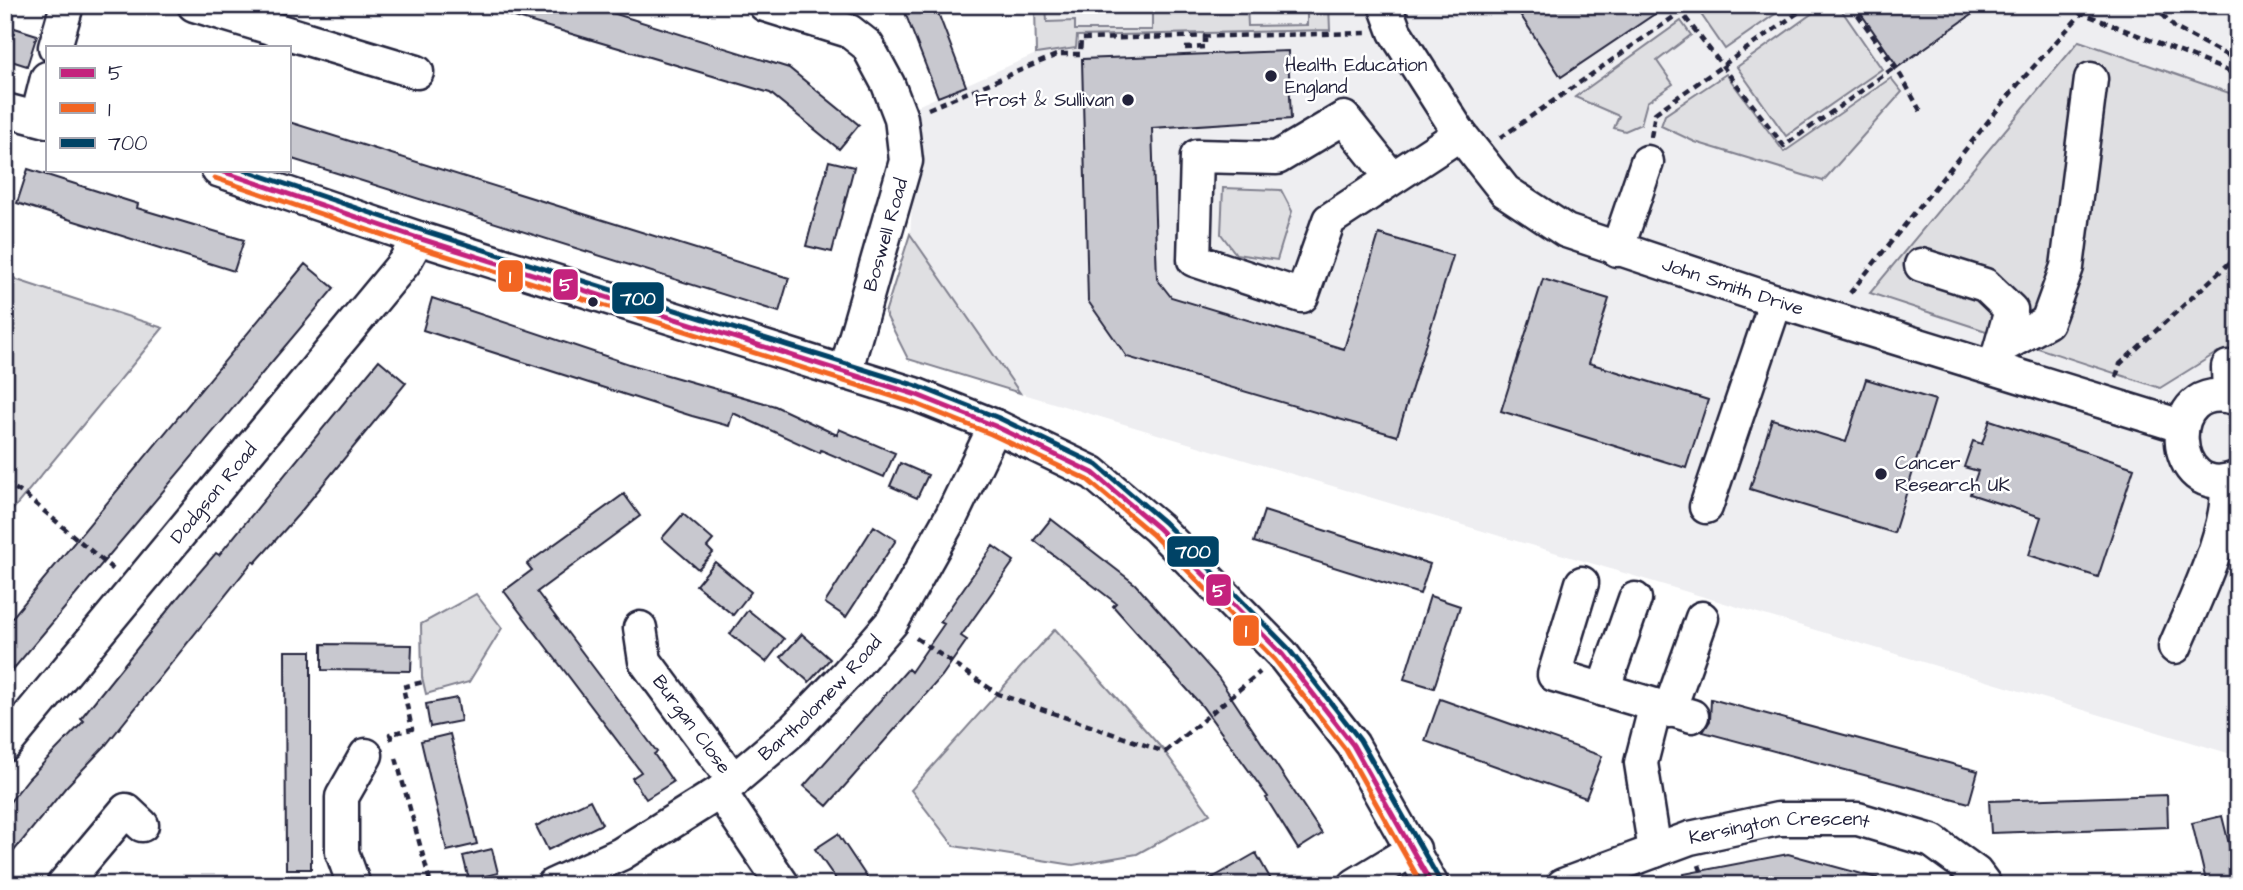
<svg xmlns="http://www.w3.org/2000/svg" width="2243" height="890" viewBox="0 0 2243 890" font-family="'Architects Daughter',sans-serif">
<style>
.built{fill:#eeeef1}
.green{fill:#dfdfe2;stroke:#80808e;stroke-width:2}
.building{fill:#c8c8cf;stroke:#22223b;stroke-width:2}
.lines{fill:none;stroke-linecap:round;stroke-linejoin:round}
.minor-casing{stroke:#22223b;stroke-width:37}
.path{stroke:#22223b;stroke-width:4.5;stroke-dasharray:7 5;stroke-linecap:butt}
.minor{stroke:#fff;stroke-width:32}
.bus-1-casing{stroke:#fff;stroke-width:10}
.bus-2-casing{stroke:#fff;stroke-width:10}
.bus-3-casing{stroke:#fff;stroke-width:10}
.bus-1{stroke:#c4227d;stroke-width:5}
.bus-2{stroke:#f26522;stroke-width:5}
.bus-3{stroke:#004366;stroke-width:5}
.poi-dot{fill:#22223b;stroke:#fff;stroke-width:2.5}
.labels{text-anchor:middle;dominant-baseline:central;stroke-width:5;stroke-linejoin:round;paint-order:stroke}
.poi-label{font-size:19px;fill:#22223b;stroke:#fff;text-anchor:start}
.street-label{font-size:19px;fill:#22223b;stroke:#fff}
.line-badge{stroke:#fff;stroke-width:2.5}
.badge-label{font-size:19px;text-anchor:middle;font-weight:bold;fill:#fff}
</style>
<rect width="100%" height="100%" fill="#fff"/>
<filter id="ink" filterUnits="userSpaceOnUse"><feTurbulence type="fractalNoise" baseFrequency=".0143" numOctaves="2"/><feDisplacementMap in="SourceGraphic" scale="14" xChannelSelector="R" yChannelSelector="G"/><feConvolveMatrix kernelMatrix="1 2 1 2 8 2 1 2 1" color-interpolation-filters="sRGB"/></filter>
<g filter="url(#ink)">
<path class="built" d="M 1035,5 L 2238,5 L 2238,756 L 1020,393 L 910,234 L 919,112 L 917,106 L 1036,54 Z"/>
<path class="green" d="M 1035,5 L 1046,5 L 1047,22 L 1075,21 L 1075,30 L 1152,30 L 1152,13 L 1237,10 L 1237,5 L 1247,5 L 1248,26 L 1307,25 L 1307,5 L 1329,5 L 1330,30 L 1077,36 L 1076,48 L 1036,54 Z
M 1705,5 L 1788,5 L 1725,49 L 1698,10 Z
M 1824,5 L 1838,5 L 1882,69 L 1786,136 L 1737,67 Z
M 1681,21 L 1691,35 L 1657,61 L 1673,84 L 1647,102 L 1641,124 L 1625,131 L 1614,128 L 1619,116 L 1575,97 Z
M 2079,41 L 2238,96 L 2238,356 L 2218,352 L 2160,388 L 1870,293 Z
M 1726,74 L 1784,152 L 1891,78 L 1902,92 L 1823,181 L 1695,142 L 1661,126 L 1665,115 Z
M 1223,188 L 1281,190 L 1292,211 L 1277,260 L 1236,254 L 1221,234 Z
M 910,234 L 1020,393 L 908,359 L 885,313 Z
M 5,276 L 163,328 L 5,519 Z
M 476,594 L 502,628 L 469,682 L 426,694 L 422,677 L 421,624 Z
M 1055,629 L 1165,752 L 1210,814 L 1137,854 L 1073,865 L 954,846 L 911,790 Z"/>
<path class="building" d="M 499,5 L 587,5 L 789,68 L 859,125 L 839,149 L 770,93 L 498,12 Z
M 902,5 L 935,5 L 966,86 L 938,97 Z
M 1514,5 L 1668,5 L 1561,77 Z
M 1855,5 L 1985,5 L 1898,67 Z
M 5,25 L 37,35 L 27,66 L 5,59 Z
M 1288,51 L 1291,119 L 1152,128 L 1157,279 L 1171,297 L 1344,349 L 1379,234 L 1453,256 L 1397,436 L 1127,357 L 1088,301 L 1082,59 Z
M 289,122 L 789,278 L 779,312 L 289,158 Z
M 829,161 L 854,167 L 832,252 L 806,246 Z
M 28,169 L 138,204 L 137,208 L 244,240 L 234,271 L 17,203 Z
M 305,264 L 334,288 L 5,679 L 5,626 Z
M 1543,279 L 1609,299 L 1589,363 L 1708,400 L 1686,468 L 1501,411 Z
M 432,298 L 629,364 L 775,406 L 837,435 L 839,429 L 895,453 L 884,477 L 821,450 L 820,453 L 733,413 L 729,426 L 692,416 L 423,330 Z
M 379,360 L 406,383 L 298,515 L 255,563 L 253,561 L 105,746 L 66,787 L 5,862 L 5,808 L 29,778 L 84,721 L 81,718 L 180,595 L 216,553 L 219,555 Z
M 1866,379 L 1935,400 L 1894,533 L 1750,489 L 1772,419 L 1846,442 Z
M 1990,420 L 2134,468 L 2098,577 L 2029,555 L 2041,517 L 1970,494 L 1978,471 L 1964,467 L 1973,441 L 1982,444 Z
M 900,463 L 928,475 L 917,498 L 890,486 Z
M 624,494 L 640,516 L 537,592 L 657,752 L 654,754 L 673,782 L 646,799 L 632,778 L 641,772 L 504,591 L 532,570 L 527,564 Z
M 1264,511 L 1430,564 L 1420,594 L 1254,542 Z
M 683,514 L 713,540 L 707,547 L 713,553 L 698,569 L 662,538 Z
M 1051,519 L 1135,584 L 1218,677 L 1322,834 L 1298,849 L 1266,798 L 1268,797 L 1202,706 L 1113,606 L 1116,603 L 1034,540 Z
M 874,526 L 896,540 L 846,617 L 825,603 Z
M 993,546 L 1014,561 L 961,636 L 967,640 L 942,676 L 827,806 L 804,786 L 908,669 L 911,672 L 944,624 L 940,622 Z
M 715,562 L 751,592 L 733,615 L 696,585 Z
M 1430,596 L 1460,606 L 1434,688 L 1404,679 Z
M 748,610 L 784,639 L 766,662 L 730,634 Z
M 802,634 L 830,659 L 809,682 L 781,657 Z
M 322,644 L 412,645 L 411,671 L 322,670 Z
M 285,651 L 311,651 L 311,869 L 286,869 Z
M 457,698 L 461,721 L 430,727 L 426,704 Z
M 1440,699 L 1602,756 L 1586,798 L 1425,741 Z
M 1711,699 L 1978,771 L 1969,803 L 1703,732 L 1710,721 Z
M 450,734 L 477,844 L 447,851 L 421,741 Z
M 2167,795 L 2168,827 L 1991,833 L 1989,801 Z
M 590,800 L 602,824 L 548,850 L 536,826 Z
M 2222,816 L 2238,880 L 2238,885 L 2207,885 L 2192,823 Z
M 838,834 L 872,885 L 840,885 L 815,849 Z
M 492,849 L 498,873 L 469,880 L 463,856 Z
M 1256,853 L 1274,885 L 1200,885 Z
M 1788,854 L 1877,878 L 1876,885 L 1685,885 L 1684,874 Z"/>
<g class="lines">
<g class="minor-casing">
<g id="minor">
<path d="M 194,5 L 417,72"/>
<path d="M 765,5 L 849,31 L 867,45 L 888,84 L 901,118 L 906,161 L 845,373"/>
<path id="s1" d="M 1385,5 L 1395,32 L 1460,134 L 1505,191 L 1566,231 L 1776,301 L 2181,426"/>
<path d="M 55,47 L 67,5"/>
<path d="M 5,110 L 47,121"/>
<path d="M 37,118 L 47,78"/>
<path d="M 218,170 L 418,238 L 917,395 L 995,426 L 1093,473 L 1158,528 L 1282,654 L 1353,745 L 1432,885"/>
<path d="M 1391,177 L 1344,118 L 1277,158 L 1197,156 L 1194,260 L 1302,296 L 1329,220 L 1460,134"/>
<path d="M 1617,250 L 1647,162"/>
<path d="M 1921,265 L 1985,285 L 2011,310 L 1997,359"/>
<path d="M 2001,347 L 2047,322 L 2067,267 L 2091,79"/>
<path d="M 2228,367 L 2229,396"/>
<path d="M 2238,399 C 2158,373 2168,508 2238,477"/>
<path d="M 1706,507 L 1776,301"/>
<path d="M 1582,583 L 1554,675 L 1692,716"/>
<path id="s2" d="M 640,628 L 645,661 L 734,781"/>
<path d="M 2175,647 C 2191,608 2235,521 2225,482"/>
<path d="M 1603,690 L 1635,599"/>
<path d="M 1669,711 L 1702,618"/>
<path id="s3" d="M 5,745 L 404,263 L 418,238"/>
<path d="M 720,792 L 783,885"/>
<path d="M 1655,851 L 1641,763 L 1655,708"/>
<path d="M 63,885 L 126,810 L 142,825"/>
<path d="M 354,885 L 342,852 L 342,797 L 366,755"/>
<path id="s4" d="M 553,885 L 621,854 L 720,792 L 794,729 L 847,674 L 892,622 L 952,515 L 995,426"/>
<path d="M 1355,885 L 1414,849"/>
<path id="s5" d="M 1563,885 L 1690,838 L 1778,819 L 1858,819 L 1932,841 L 1976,873 L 1985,885"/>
</g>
</g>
<path class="path" d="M 1851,5 L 1901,76 L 1922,114
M 2076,5 L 2082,13
M 2154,5 L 2175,28 L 2238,61
M 1678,8 L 1784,146 L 1895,67
M 1185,48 L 1205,47 L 1205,36
M 928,109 L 1059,54 L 1080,54 L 1081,39 L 1367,33
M 1651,137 L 1655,113 L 1809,5
M 1500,138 L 1691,5
M 1850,293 L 2019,83 L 2082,13 L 2238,75
M 2116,377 L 2120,364 L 2238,255
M 5,482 L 25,495 L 115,571
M 916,638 L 998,694 L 1165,752 L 1260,672
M 392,740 L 390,734 L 412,729 L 403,687 L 423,682
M 396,758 L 431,885
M 1699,865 L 1706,885"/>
<use href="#minor" class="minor"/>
<g class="bus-1-casing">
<path id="bus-1" d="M 218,170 L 418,238 L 917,395 L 995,426 L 1093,473 L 1158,528 L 1282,654 L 1353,745 L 1432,885"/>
</g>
<g class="bus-2-casing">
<path id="bus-2" d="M 215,178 L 415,246 L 914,403 L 991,434 L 1088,480 L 1152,534 L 1275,660 L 1346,750 L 1422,885"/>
</g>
<g class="bus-3-casing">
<path id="bus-3" d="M 244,170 L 421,230 L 920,387 L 999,418 L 1097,465 L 1164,522 L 1288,648 L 1360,740 L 1440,881"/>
</g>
<use href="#bus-1" class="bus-1"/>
<use href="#bus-2" class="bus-2"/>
<use href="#bus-3" class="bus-3"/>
</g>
</g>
<g class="poi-dot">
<circle cx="1271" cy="76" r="7"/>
<circle cx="1128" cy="100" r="7"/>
<circle cx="593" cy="302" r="6"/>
<circle cx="1881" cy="474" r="7"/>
</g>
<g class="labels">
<g class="poi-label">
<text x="1285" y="65">Health Education<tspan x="1285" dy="22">England</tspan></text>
<text x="1114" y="100" text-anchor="end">Frost &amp; Sullivan</text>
<text x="1895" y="463">Cancer<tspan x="1895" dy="22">Research UK</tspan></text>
</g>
<g class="street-label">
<text transform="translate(886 235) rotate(-74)">Boswell Road</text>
<text stroke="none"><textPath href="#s1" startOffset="471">John Smith Drive</textPath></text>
<text stroke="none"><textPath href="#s3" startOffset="327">Dodgson Road</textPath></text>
<text stroke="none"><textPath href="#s4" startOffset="329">Bartholomew Road</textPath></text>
<text stroke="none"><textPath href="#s2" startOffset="112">Burgan Close</textPath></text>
<text stroke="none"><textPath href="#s5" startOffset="226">Kersington Crescent</textPath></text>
</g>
</g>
<g class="line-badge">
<rect x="497" y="259" width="27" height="34" rx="7" fill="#f26522"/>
<rect x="552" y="268" width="27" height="33" rx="7" fill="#c4227d"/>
<rect x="611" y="281" width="54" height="34" rx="7" fill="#004366"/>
<rect x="1166" y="535" width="54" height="33" rx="7" fill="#004366"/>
<rect x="1205" y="573" width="27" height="34" rx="7" fill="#c4227d"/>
<rect x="1232" y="614" width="28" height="33" rx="7" fill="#f26522"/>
</g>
<g class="badge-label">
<text x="510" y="283">1</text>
<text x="566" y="291">5</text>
<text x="638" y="305">700</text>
<text x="1193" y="558">700</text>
<text x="1219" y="597">5</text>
<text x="1246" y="637">1</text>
</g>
<rect width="2243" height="890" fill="none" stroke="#fff" stroke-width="28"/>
<rect x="14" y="14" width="2215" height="862" fill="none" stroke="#22223b" stroke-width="2.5" filter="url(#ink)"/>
<rect x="46" y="46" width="245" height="126" fill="#ffffff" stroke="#a7a7b1" stroke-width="2"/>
<rect x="60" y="68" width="35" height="10" fill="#c4227d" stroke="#a7a7b1" stroke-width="2"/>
<text x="108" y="80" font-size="21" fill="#22223b">5</text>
<rect x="60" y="103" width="35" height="10" fill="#f26522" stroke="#a7a7b1" stroke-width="2"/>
<text x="108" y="116" font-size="21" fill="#22223b">1</text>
<rect x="60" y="138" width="35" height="10" fill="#004366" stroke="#a7a7b1" stroke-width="2"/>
<text x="108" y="150" font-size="21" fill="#22223b">700</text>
</svg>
